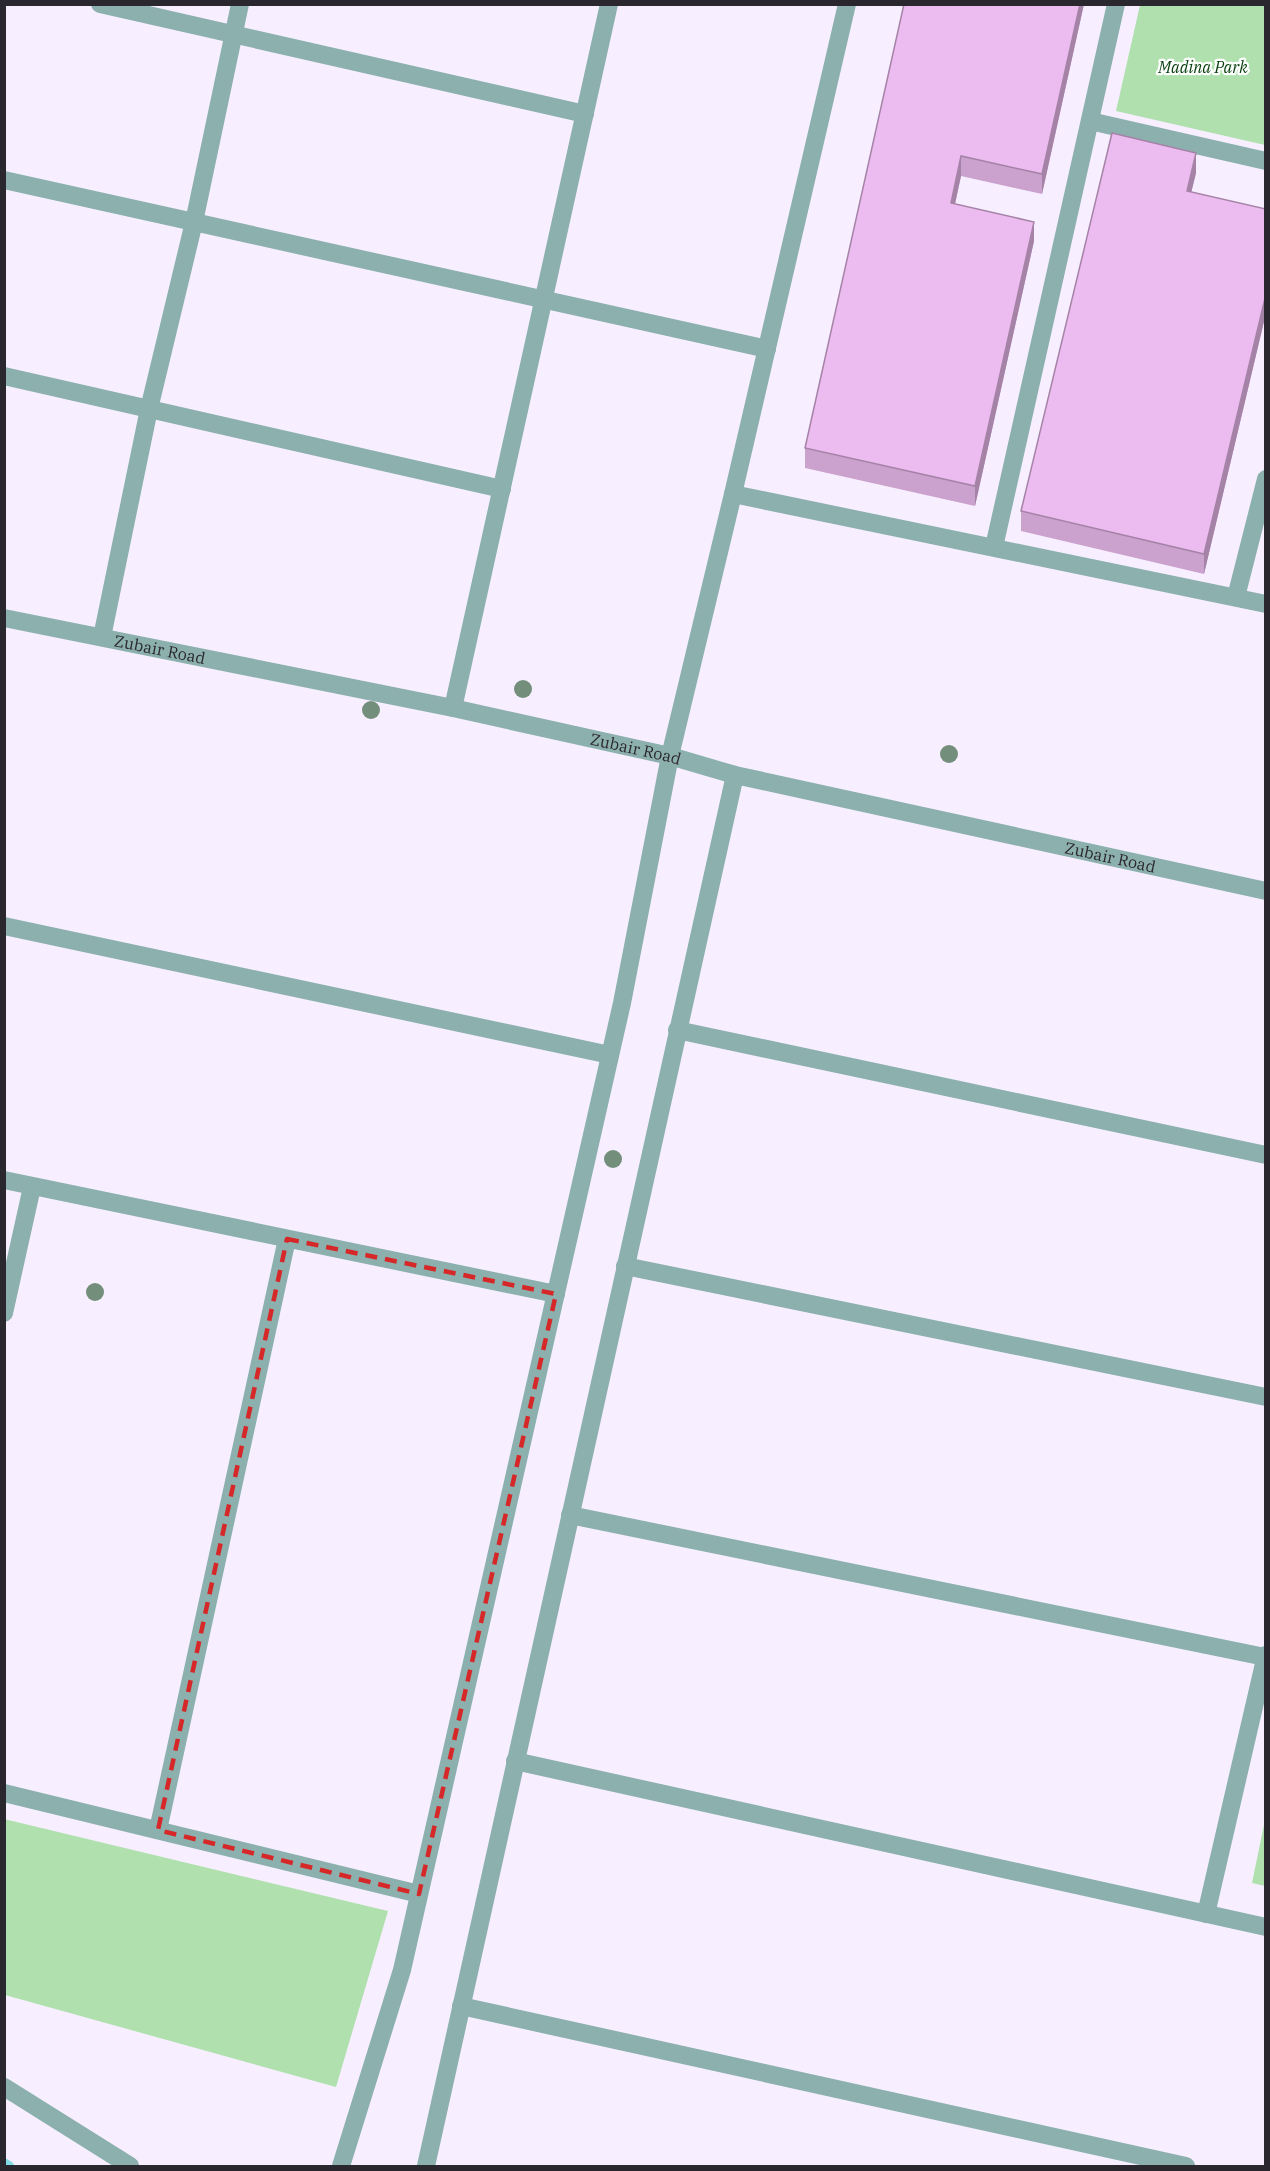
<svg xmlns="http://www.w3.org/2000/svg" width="1270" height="2171" viewBox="0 0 1270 2171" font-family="'IBM Plex Serif',serif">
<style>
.green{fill:#afe0ae}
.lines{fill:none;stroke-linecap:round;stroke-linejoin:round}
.stream{stroke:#82dee4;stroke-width:10}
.minor{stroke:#8cb0ad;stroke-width:18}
.tree{fill:#738e7a}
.wall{fill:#cba1ce}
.shaded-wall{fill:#a583a7}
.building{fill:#ecbbef;stroke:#a583a7;stroke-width:1.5}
.marked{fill:none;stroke:#d62828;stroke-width:4.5;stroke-dasharray:12 8;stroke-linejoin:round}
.labels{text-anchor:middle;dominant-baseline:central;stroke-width:4.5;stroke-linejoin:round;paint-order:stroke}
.park-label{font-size:16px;font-style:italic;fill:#073e0d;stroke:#fff}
.street-label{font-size:16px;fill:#2b272f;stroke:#fff}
</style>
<rect width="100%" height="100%" fill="#f7efff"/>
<path class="green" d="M 1140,5 L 1265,5 L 1265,145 L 1116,111 Z
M 4,1819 L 388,1911 L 336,2087 L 5,1995 Z
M 1265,1820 L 1265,1886 L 1252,1883 Z"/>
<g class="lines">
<path class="stream" d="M 4,2163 L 9,2166"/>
<g class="minor">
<path d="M 100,4 L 585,114"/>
<path d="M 1090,121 L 1266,161"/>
<path d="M 4,180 L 767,349"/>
<path d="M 4,376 L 502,489"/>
<path d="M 733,494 L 1266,604"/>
<path d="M 994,547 L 1116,4"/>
<path d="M 1236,597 L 1266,479"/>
<path id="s1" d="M 4,618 L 453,708 L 670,756 L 735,775 L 1266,891"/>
<path d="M 102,637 L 149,409 L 194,222 L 240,4"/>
<path d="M 453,708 L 609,4"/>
<path d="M 4,926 L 610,1055"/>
<path d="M 677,1030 L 1266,1155"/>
<path d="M 4,1180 L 556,1294"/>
<path d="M 625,1266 L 1266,1397"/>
<path d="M 4,1313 L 32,1187"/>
<path d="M 570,1515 L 1265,1657"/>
<path d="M 515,1761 L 1266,1927"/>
<path d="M 4,1793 L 419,1894"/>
<path d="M 158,1830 L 287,1239"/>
<path d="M 1206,1914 L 1266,1655"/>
<path d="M 461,2006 L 1186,2166"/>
<path d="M 4,2087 L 130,2166"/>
<path d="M 341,2166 L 402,1970 L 622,1003 L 670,756 L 733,494 L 847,4"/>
<path d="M 426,2166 L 735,775"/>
</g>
</g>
<g class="tree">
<circle cx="523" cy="689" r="9"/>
<circle cx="371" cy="710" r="9"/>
<circle cx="949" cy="754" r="9"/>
<circle cx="613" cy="1159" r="9"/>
<circle cx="95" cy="1292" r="9"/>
</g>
<path class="wall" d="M 904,4 L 1084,4 L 1042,194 L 961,176 L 955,204 L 1034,241 L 975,506 L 805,468 L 805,448 Z
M 1196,173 L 1191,192 L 1266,209 L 1266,313 L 1204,574 L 1021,531 L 1021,511 Z"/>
<path class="shaded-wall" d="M 1080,4 L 1084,4 L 1042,194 L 1042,174 Z
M 1196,153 L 1196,173 L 1187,210 L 1187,191 Z
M 961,156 L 961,176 L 951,222 L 951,203 Z
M 1034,222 L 1034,241 L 975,506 L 975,486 Z
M 1266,294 L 1266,313 L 1204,574 L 1204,554 Z"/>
<path class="building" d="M 904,4 L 1080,4 L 1042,174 L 961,156 L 951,203 L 1034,222 L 975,486 L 805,448 Z
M 1112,133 L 1196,153 L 1187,191 L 1266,209 L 1266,294 L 1204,554 L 1021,511 Z"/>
<path class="marked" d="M 287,1239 L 556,1294 L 419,1894 L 158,1830 Z"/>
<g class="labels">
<g class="park-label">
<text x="1203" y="67">Madina Park</text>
</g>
<g class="street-label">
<text stroke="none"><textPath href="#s1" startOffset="159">Zubair Road</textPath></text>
<text stroke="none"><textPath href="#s1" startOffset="645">Zubair Road</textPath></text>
<text stroke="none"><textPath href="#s1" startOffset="1132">Zubair Road</textPath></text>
</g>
</g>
<rect width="1270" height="2171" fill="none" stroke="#2b272f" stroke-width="12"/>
</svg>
